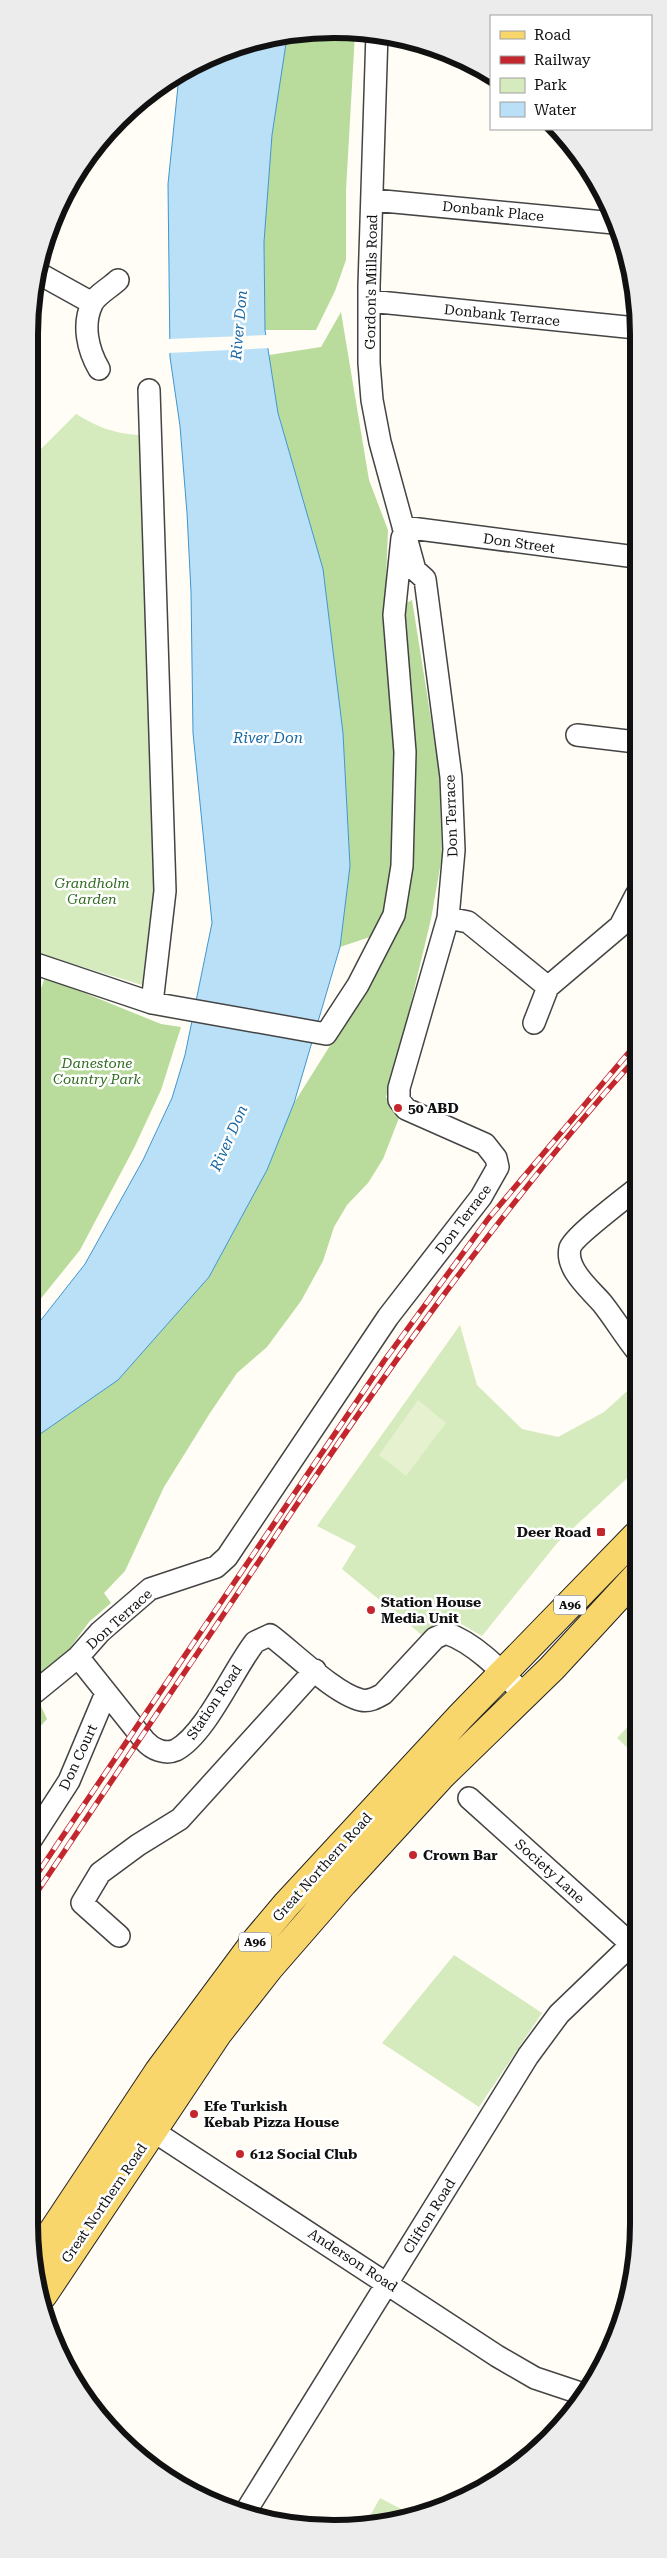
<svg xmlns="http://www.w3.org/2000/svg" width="667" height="2558" viewBox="0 0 667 2558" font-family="'Roboto Serif',serif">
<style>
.green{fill:#d5ebbd}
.forest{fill:#b9dc9c}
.pitch{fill:#e6f2cf}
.water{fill:#b9e0f7;stroke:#3f96cf}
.pier{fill:#fffdf5}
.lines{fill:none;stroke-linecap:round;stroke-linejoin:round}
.minor-casing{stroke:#444;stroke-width:24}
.major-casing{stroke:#222;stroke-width:30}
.minor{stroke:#fff;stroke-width:21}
.major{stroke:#f9d66b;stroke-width:28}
.rail-casing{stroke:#c4262e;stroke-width:5.5}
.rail{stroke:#fff;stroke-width:4;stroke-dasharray:11;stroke-linecap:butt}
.poi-dot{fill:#c4262e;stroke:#fff;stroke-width:2}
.labels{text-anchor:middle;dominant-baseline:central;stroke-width:5;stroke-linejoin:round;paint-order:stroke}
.shield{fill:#fff;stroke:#585858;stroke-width:1}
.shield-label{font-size:12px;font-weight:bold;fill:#111}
.street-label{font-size:14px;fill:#111;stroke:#fff}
.park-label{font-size:14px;font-style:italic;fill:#2f6b1f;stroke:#fff}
.poi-label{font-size:14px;font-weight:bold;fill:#111;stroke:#fff;text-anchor:start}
.water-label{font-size:15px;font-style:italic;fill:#1768a6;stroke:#fff}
.rim{fill:none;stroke:#111;stroke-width:6}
</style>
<rect width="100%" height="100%" fill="#fffdf5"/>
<path class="green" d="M 76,414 C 96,426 114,434 139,435 L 154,885 L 142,985 L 31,951 L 31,459 Z
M 460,1325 L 477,1385 L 522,1429 L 558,1437 L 604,1412 L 636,1383 L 636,1470 L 558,1542 L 482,1636 L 444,1614 L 423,1636 L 342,1569 L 356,1546 L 317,1526 Z
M 636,1718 L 636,1756 L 617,1738 Z
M 454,1955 L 542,2013 L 479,2107 L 382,2043 Z
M 380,2498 L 417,2517 L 366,2523 Z"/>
<path class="forest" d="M 355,33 L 346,190 L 346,260 L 335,291 L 316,330 L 265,330 L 264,242 L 272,135 L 287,37 Z
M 341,312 L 369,480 L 388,530 L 385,606 L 395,731 L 393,863 L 389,907 L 373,936 L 340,947 L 350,866 L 343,733 L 323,569 L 278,413 L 269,355 L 321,347 Z
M 412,600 L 439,769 L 442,856 L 431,919 L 409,1011 L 386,1097 L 399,1118 L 383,1159 L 368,1183 L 347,1205 L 334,1227 L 323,1261 L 301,1301 L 267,1347 L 237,1373 L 210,1413 L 164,1487 L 125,1571 L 104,1593 L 111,1603 L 89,1622 L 64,1656 L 29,1685 L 30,1441 L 118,1380 L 209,1277 L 267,1170 L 294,1103 L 353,1009 L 403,912 L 401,606 Z
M 45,977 L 161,1024 L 181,1027 L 161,1090 L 134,1148 L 80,1250 L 30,1312 L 30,1021 Z
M 38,1700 L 47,1719 L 29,1739 L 29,1707 Z"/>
<path class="pitch" d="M 418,1400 L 446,1423 L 406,1476 L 379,1455 Z"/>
<path class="water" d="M 287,37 L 272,135 L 264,242 L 265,330 L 278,413 L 323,569 L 343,733 L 350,866 L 340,947 L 294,1103 L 267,1170 L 209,1277 L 118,1380 L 30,1441 L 30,1328 L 41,1320 L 85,1264 L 143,1160 L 172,1098 L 185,1055 L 212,923 L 193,733 L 191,592 L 187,513 L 180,426 L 170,357 L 168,184 L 179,76 L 255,39 Z"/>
<path class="pier" d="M 268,335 L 271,348 L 168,353 L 167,339 Z"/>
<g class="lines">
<g class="minor-casing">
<path id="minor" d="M 373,200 L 614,223
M 38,273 L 92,303
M 369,301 L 636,328
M 99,369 C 88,350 82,325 92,304 C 96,295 111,287 118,280
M 149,390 L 165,891 L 152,1003
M 403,527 L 636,557
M 577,735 L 636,742
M 448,918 L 468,922 L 548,987 L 620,926 L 636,895
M 30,962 L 152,1003 L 326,1034 L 358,985 L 394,915 L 402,866 L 405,752 L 394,615 L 402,538
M 534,1023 L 548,987
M 636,1350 C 624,1335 614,1318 602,1303 C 590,1289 565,1269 570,1248 C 573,1237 624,1199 636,1189
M 78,1657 L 145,1741 C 152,1749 165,1755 176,1750 C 206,1734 233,1670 255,1642 L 270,1635 C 293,1652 335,1694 361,1700 C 369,1702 376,1698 383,1694 L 435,1638 L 446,1633 C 477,1644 502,1672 524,1695
M 29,1697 L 78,1657 L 100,1632 L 150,1589 L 216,1567 L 227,1557 L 388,1317 L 481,1197 L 498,1167 L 496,1158 L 485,1144 L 406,1109 L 399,1100 L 399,1088 L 448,918 L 454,850 L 451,777 L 425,579 L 415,570 L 380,442 L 372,400 L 369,363 L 369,286 L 377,33
M 469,1798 L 631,1944
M 29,1843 L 69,1781 L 106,1693
M 119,1936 L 82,1903 L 100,1873 L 138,1845 L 180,1819 L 315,1670
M 141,2123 L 497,2356 L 535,2378 L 583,2394
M 246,2511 L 528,2056 L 559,2014 L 636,1940"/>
</g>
<g class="major-casing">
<path id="major" d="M 35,2258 L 159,2071 L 254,1943 L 286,1905 L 461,1716 L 636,1536
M 43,2295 L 218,2033 L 269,1968 L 343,1883 L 441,1776 L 552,1668 L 636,1577"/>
</g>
<use href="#minor" class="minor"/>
<use href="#major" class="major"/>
<g class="rail-casing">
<path id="rail" d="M 29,1886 L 384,1361 L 488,1219 L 636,1044
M 29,1904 C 102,1795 175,1687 248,1578 C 367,1397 491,1219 636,1058"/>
</g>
<use href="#rail" class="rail"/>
</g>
<g class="poi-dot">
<circle cx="398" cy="1108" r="5"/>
<rect x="596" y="1527" width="10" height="10" rx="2.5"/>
<circle cx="371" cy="1610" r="5"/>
<circle cx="413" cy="1855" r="5"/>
<circle cx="194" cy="2114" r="5"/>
<circle cx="240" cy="2154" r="5"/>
</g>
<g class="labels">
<g class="shield">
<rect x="554" y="1595.5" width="32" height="19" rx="4"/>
<rect x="239" y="1932.5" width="32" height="19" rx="4"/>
</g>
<g class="shield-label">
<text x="570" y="1605">A96</text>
<text x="255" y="1942">A96</text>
</g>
<g class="street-label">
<text transform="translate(493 211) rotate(6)">Donbank Place</text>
<text transform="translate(371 282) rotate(-89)">Gordon's Mills Road</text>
<text transform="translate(502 315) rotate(6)">Donbank Terrace</text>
<text transform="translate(519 543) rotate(8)">Don Street</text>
<text transform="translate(451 816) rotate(-92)">Don Terrace</text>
<text transform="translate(463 1219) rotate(-53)">Don Terrace</text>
<text transform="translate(119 1619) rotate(-42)">Don Terrace</text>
<text transform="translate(214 1702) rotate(-56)">Station Road</text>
<text transform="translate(78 1757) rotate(-65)">Don Court</text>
<text transform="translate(322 1867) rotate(-48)">Great Northern Road</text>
<text transform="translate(550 1871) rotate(42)">Society Lane</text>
<text transform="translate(104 2203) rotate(-56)">Great Northern Road</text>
<text transform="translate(429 2216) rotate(-58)">Clifton Road</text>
<text transform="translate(353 2260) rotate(33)">Anderson Road</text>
</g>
<g class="park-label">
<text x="92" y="883">Grandholm<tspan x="92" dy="16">Garden</tspan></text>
<text x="97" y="1063">Danestone<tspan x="97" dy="16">Country Park</tspan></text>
</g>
<g class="poi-label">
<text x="408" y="1108">50 ABD</text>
<text x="591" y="1532" text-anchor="end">Deer Road</text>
<text x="381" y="1602">Station House<tspan x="381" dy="16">Media Unit</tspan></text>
<text x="423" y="1855">Crown Bar</text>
<text x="204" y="2106">Efe Turkish<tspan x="204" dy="16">Kebab Pizza House</tspan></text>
<text x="250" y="2154">612 Social Club</text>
</g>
<g class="water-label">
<text transform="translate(239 325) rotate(-85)">River Don</text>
<text x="268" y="738">River Don</text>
<text transform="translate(229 1138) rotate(-66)">River Don</text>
</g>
</g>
<path d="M0 0H667V2558H0ZM334 38H334A296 296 0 0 1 630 334V2224A296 296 0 0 1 334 2520H334A296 296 0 0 1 38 2224V334A296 296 0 0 1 334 38Z" fill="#ececec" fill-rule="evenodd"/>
<path class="rim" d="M334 38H334A296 296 0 0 1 630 334V2224A296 296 0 0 1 334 2520H334A296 296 0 0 1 38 2224V334A296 296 0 0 1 334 38Z"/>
<rect x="490" y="15" width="162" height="115" fill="#ffffff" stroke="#a0a0a0"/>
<rect x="500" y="31" width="25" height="8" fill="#f9d66b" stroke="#a0a0a0"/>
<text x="534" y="40" font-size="15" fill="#111111">Road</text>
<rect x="500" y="56" width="25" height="8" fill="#c4262e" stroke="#a0a0a0"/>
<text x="534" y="65" font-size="15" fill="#111111">Railway</text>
<rect x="500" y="78" width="25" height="15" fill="#d5ebbd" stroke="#a0a0a0"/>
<text x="534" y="90" font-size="15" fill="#111111">Park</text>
<rect x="500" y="102" width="25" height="15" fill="#b9e0f7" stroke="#a0a0a0"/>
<text x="534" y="115" font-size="15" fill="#111111">Water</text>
</svg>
